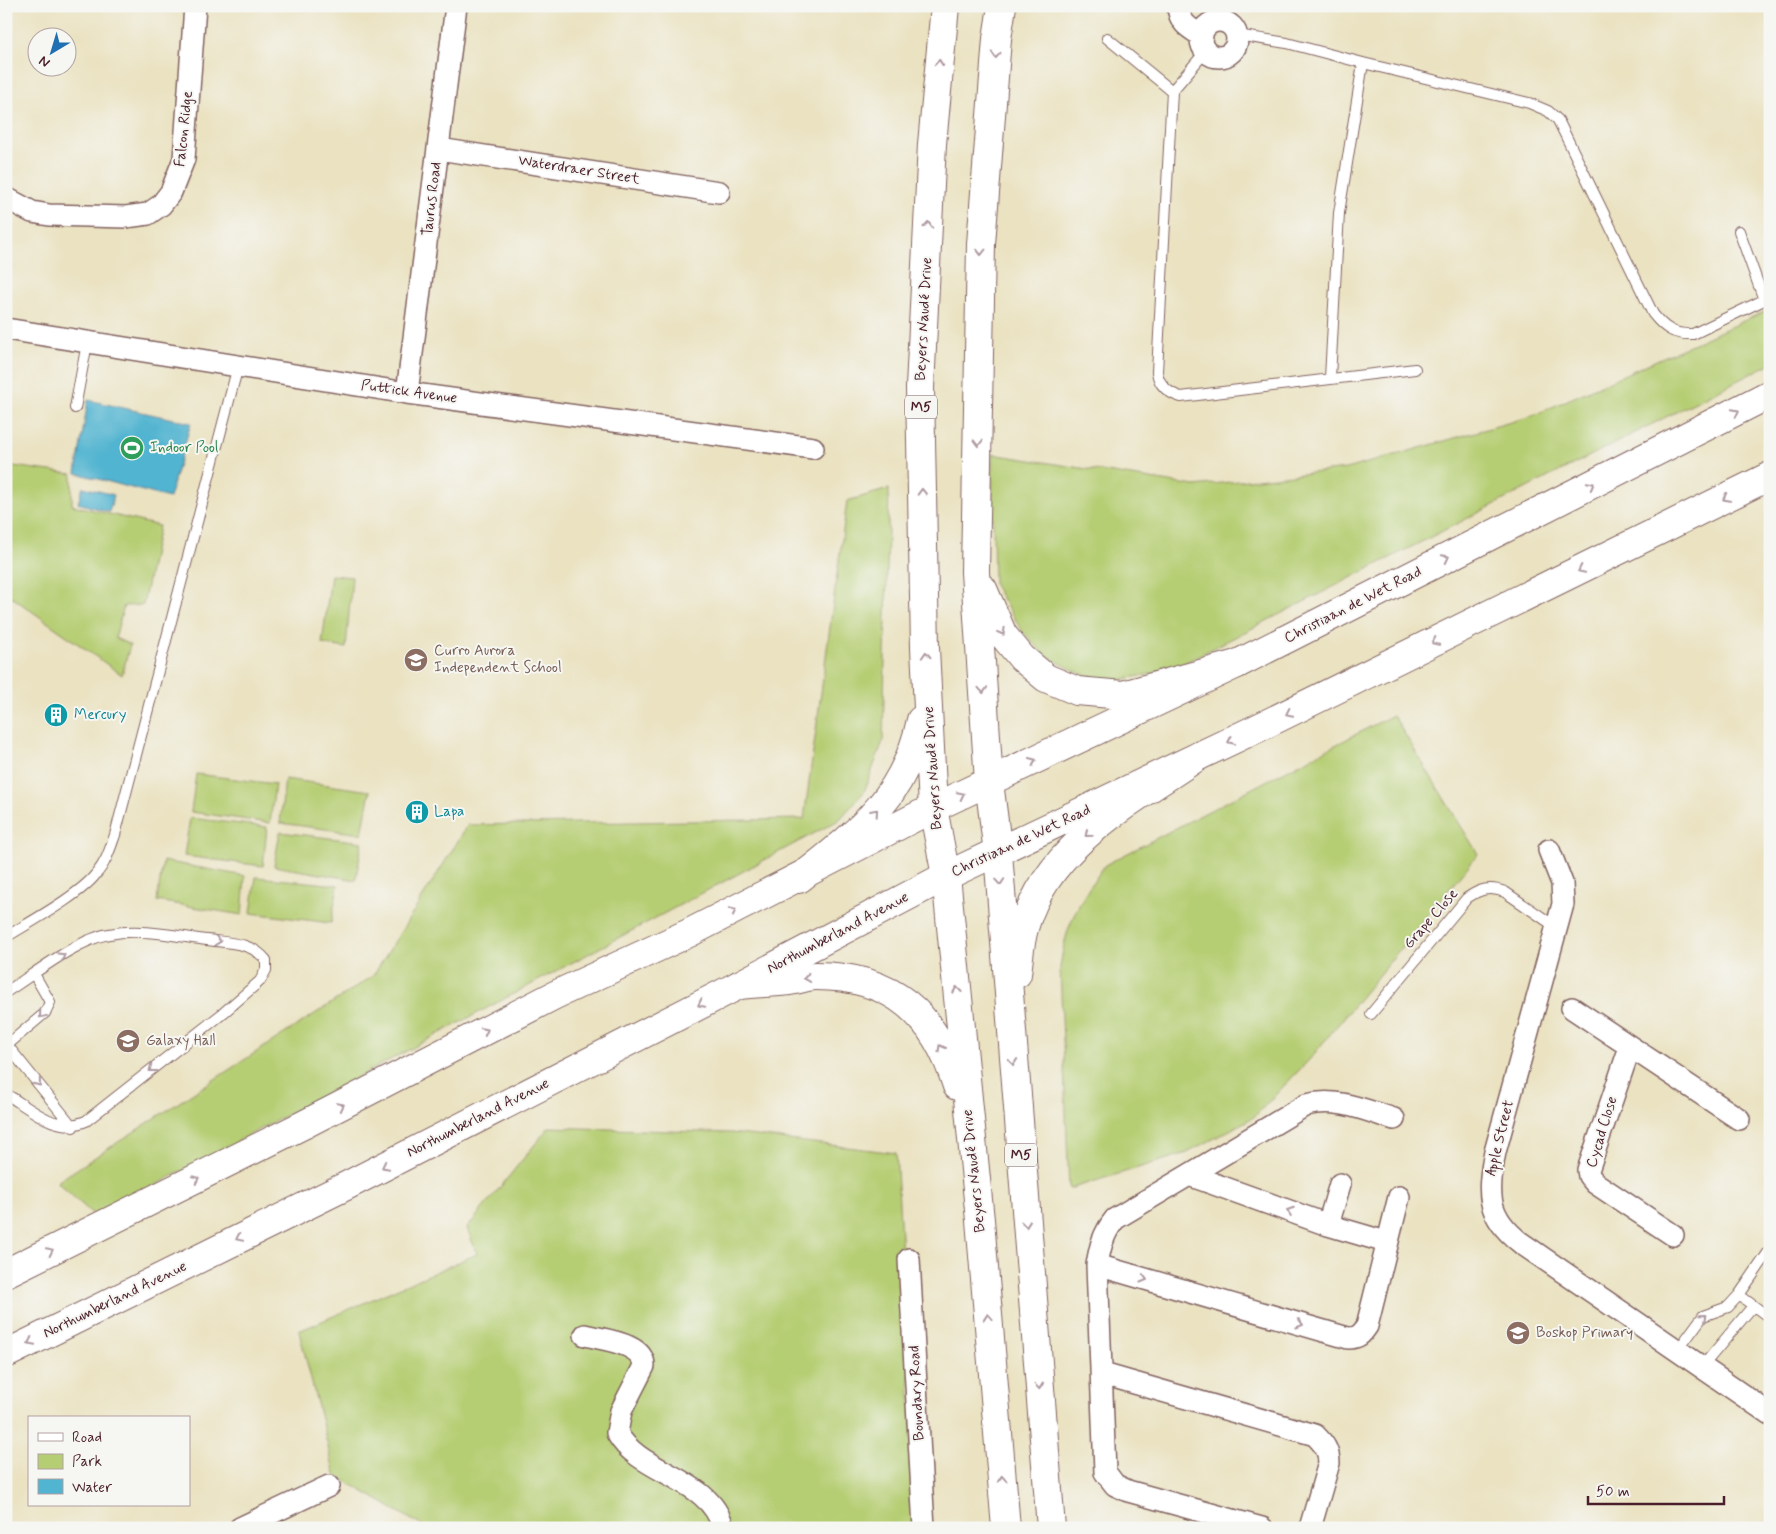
<svg xmlns="http://www.w3.org/2000/svg" width="1776" height="1534" viewBox="0 0 1776 1534" font-family="Mynerve,sans-serif">
<style>
.green{fill:#b6ce73;stroke:#80764f}
.water{fill:#51b4d0;stroke:#4e6a7e}
.lines{fill:none;stroke-linecap:round;stroke-linejoin:round}
.service-casing{stroke:#826360;stroke-width:12}
.minor-casing{stroke:#826360;stroke-width:24}
.secondary-casing{stroke:#826360;stroke-width:30}
.primary-casing{stroke:#826360;stroke-width:30}
.service{stroke:#fff;stroke-width:10}
.minor{stroke:#fff;stroke-width:21}
.secondary{stroke:#fff;stroke-width:28}
.primary{stroke:#fff;stroke-width:28}
.oneway{stroke:#ae9aa0}
.labels{text-anchor:middle;dominant-baseline:central;stroke-width:4;stroke-linejoin:round;paint-order:stroke}
.shield{fill:#f6f6f2;stroke:#7e6067;stroke-width:1}
.shield-label{font-size:14px;font-weight:bold;fill:#4a1f2b}
.street-label{font-size:15px;fill:#4a1f2b;stroke:#f6f6f2}
.leisure-label{font-size:15px;fill:#27864d;stroke:#f6f6f2;text-anchor:start}
.education-label{font-size:15px;fill:#785e54;stroke:#f6f6f2;text-anchor:start}
.culture-label{font-size:15px;fill:#0d838f;stroke:#f6f6f2;text-anchor:start}
</style>
<rect width="100%" height="100%" fill="#f6f6f2"/>
<filter id="ink" filterUnits="userSpaceOnUse"><feTurbulence type="fractalNoise" baseFrequency=".02" numOctaves="2"/><feDisplacementMap in="SourceGraphic" scale="10" xChannelSelector="R" yChannelSelector="G"/><feConvolveMatrix kernelMatrix="1 2 1 2 8 2 1 2 1" color-interpolation-filters="sRGB"/></filter>
<filter id="wash" filterUnits="userSpaceOnUse"><feTurbulence type="fractalNoise" baseFrequency=".0096" numOctaves="4" result="noise"/><feDisplacementMap in="SourceGraphic" scale="20" xChannelSelector="R" yChannelSelector="G"/><feGaussianBlur stdDeviation="1.12" result="paint"/><feColorMatrix in="noise" values="0 0 0 0 0 0 0 0 0 0 0 0 0 0 0 0 0 1.4 0 .05"/><feComposite in="paint" operator="in"/></filter>
<g filter="url(#wash)">
<rect width="100%" height="100%" fill="#eae2c1"/>
<path class="green" d="M 1770,309 L 1770,364 L 1186,662 L 1151,674 L 1103,683 L 1073,670 L 1045,655 L 1022,631 L 994,585 L 992,454 L 1195,486 L 1346,469 L 1532,416 Z
M 6,465 L 72,474 L 72,505 L 159,526 L 143,605 L 124,606 L 115,638 L 130,645 L 122,675 L 6,593 Z
M 889,489 L 883,741 L 864,792 L 839,820 L 96,1217 L 57,1182 L 373,976 L 468,825 L 804,819 L 847,501 Z
M 331,575 L 352,577 L 346,648 L 322,644 Z
M 1393,715 L 1478,854 L 1309,1060 L 1254,1117 L 1187,1153 L 1069,1189 L 1060,968 C 1066,922 1079,902 1105,865 Z
M 196,774 L 275,784 L 270,823 L 191,812 Z
M 285,779 L 370,791 L 362,834 L 280,823 Z
M 190,818 L 267,827 L 263,866 L 184,856 Z
M 280,832 L 362,842 L 356,880 L 274,866 Z
M 163,861 L 245,876 L 242,915 L 157,901 Z
M 256,877 L 338,885 L 331,923 L 251,913 Z
M 549,1127 L 731,1133 L 896,1153 L 918,1528 L 426,1528 L 335,1475 L 299,1331 L 477,1254 L 467,1228 Z"/>
<path class="water" d="M 88,400 L 191,423 L 169,498 L 76,473 Z
M 83,487 L 114,495 L 109,512 L 78,503 Z"/>
</g>
<g filter="url(#ink)">
<g class="lines">
<g class="service-casing">
<path id="service" d="M 1237,35 L 1287,43 L 1363,63 L 1529,103 L 1548,111 L 1558,120 L 1653,314 C 1665,329 1674,335 1693,334 L 1770,297
M 1107,38 L 1172,91
M 1206,51 L 1172,91 L 1157,372 C 1159,385 1168,393 1181,397 L 1415,369
M 1739,231 L 1764,300
M 1330,378 L 1339,213 L 1363,63
M 75,408 L 87,343
M 6,937 C 30,922 80,895 96,874 C 106,863 110,849 115,835 L 238,366
M 6,992 C 33,975 78,939 109,934 C 141,928 175,936 207,940 C 228,943 252,942 266,960 L 266,970 L 260,981 L 222,1014 L 86,1121 C 57,1134 31,1109 6,1094
M 1371,1014 L 1467,898 C 1480,889 1490,886 1505,892 L 1556,927
M 7,1045 L 73,1127
M 6,1046 L 45,1013 L 50,1002 L 34,974
M 1770,1250 L 1739,1295 L 1770,1318
M 1678,1350 L 1703,1316 L 1728,1307 L 1739,1295
M 1702,1367 L 1753,1306"/>
</g>
<g class="minor-casing">
<path id="minor" d="M 1178,6 C 1179,23 1189,28 1202,36
M1201 39a18 18 0 1 1 36 0a18 18 0 1 1-36 0Z
M 439,149 L 719,192
M 6,198 L 32,212 L 49,215 L 126,217 L 148,214 L 161,205 L 171,192 L 184,159 L 195,6
M 6,329 L 407,393 L 813,448
M 407,393 L 456,6
M 1549,850 L 1562,883 L 1563,904 L 1495,1152 C 1487,1193 1486,1216 1521,1243 L 1770,1414
M 1572,1008 L 1739,1119
M 1630,1047 L 1588,1170 L 1589,1176 L 1595,1183 L 1673,1235
M 1189,1175 L 1328,1225 L 1386,1242
M 1328,1225 L 1340,1184
M 909,1259 L 924,1528
M 1097,1265 L 1348,1338 C 1358,1338 1361,1335 1367,1326 L 1399,1197
M 585,1335 C 603,1340 644,1343 644,1366 L 621,1411 L 617,1433 C 639,1474 712,1478 723,1528
M 1103,1374 L 1315,1435 C 1324,1444 1329,1450 1329,1463 L 1310,1528
M 240,1528 L 329,1486
M 1262,1528 L 1128,1491 L 1115,1485 L 1105,1472 L 1097,1265 C 1100,1247 1103,1234 1115,1219 L 1306,1105 C 1337,1097 1364,1110 1394,1119"/>
</g>
<g class="secondary-casing">
<path id="secondary" d="M 6,1273 L 303,1125 L 555,995 L 689,933 L 933,808 L 1237,664 L 1770,394
M 6,1354 L 346,1186 L 739,985 L 946,876 L 1262,726 L 1770,476"/>
</g>
<g class="primary-casing">
<path id="primary" d="M 945,6 L 932,144 L 920,388 L 925,648 L 933,808 L 946,876 L 980,1220 L 1006,1528
M 1002,6 L 997,39 L 981,244 L 975,572 L 989,782 L 998,853 L 1051,1528
M 983,589 L 1003,635 L 1022,658 L 1046,678 L 1077,691 L 1123,695 L 1237,664
M 799,879 C 858,832 905,798 921,720
M 1017,974 C 1019,958 1020,940 1025,925 C 1049,843 1135,800 1200,755
M 739,985 C 756,983 773,983 789,981 C 798,980 807,976 816,976 C 893,976 935,1014 957,1086"/>
</g>
<use href="#service" class="service"/>
<use href="#minor" class="minor"/>
<use href="#secondary" class="secondary"/>
<use href="#primary" class="primary"/>
</g>
<defs><path id="oneway-chevron" d="M-2-3.5L2.5 0L-2 3.5" fill="none" stroke-width="1.6" stroke-linecap="round" stroke-linejoin="round" transform="scale(1.25)"/></defs>
<g class="oneway">
<use href="#oneway-chevron" transform="translate(996 55) rotate(94)"/>
<use href="#oneway-chevron" transform="translate(939 63) rotate(-85)"/>
<use href="#oneway-chevron" transform="translate(928 225) rotate(-87)"/>
<use href="#oneway-chevron" transform="translate(981 252) rotate(91)"/>
<use href="#oneway-chevron" transform="translate(1736 412) rotate(-27)"/>
<use href="#oneway-chevron" transform="translate(978 443) rotate(91)"/>
<use href="#oneway-chevron" transform="translate(1591 485) rotate(-27)"/>
<use href="#oneway-chevron" transform="translate(922 492) rotate(-91)"/>
<use href="#oneway-chevron" transform="translate(1726 498) rotate(153)"/>
<use href="#oneway-chevron" transform="translate(1446 558) rotate(-27)"/>
<use href="#oneway-chevron" transform="translate(1581 570) rotate(154)"/>
<use href="#oneway-chevron" transform="translate(1002 632) rotate(61)"/>
<use href="#oneway-chevron" transform="translate(1435 642) rotate(154)"/>
<use href="#oneway-chevron" transform="translate(926 655) rotate(-93)"/>
<use href="#oneway-chevron" transform="translate(983 690) rotate(86)"/>
<use href="#oneway-chevron" transform="translate(1289 713) rotate(154)"/>
<use href="#oneway-chevron" transform="translate(1231 741) rotate(155)"/>
<use href="#oneway-chevron" transform="translate(1033 761) rotate(-25)"/>
<use href="#oneway-chevron" transform="translate(961 795) rotate(-26)"/>
<use href="#oneway-chevron" transform="translate(875 812) rotate(-49)"/>
<use href="#oneway-chevron" transform="translate(1088 834) rotate(139)"/>
<use href="#oneway-chevron" transform="translate(1000 882) rotate(86)"/>
<use href="#oneway-chevron" transform="translate(733 911) rotate(-26)"/>
<use href="#oneway-chevron" transform="translate(218 941) rotate(7)"/>
<use href="#oneway-chevron" transform="translate(62 956) rotate(-32)"/>
<use href="#oneway-chevron" transform="translate(807 978) rotate(171)"/>
<use href="#oneway-chevron" transform="translate(957 990) rotate(-96)"/>
<use href="#oneway-chevron" transform="translate(701 1004) rotate(153)"/>
<use href="#oneway-chevron" transform="translate(42 1015) rotate(130)"/>
<use href="#oneway-chevron" transform="translate(485 1031) rotate(-27)"/>
<use href="#oneway-chevron" transform="translate(941 1048) rotate(-120)"/>
<use href="#oneway-chevron" transform="translate(1013 1062) rotate(85)"/>
<use href="#oneway-chevron" transform="translate(152 1069) rotate(142)"/>
<use href="#oneway-chevron" transform="translate(38 1083) rotate(51)"/>
<use href="#oneway-chevron" transform="translate(341 1106) rotate(-27)"/>
<use href="#oneway-chevron" transform="translate(385 1166) rotate(153)"/>
<use href="#oneway-chevron" transform="translate(196 1179) rotate(-26)"/>
<use href="#oneway-chevron" transform="translate(1290 1211) rotate(-160)"/>
<use href="#oneway-chevron" transform="translate(1026 1224) rotate(85)"/>
<use href="#oneway-chevron" transform="translate(239 1238) rotate(154)"/>
<use href="#oneway-chevron" transform="translate(50 1251) rotate(-26)"/>
<use href="#oneway-chevron" transform="translate(1144 1279) rotate(16)"/>
<use href="#oneway-chevron" transform="translate(988 1317) rotate(-95)"/>
<use href="#oneway-chevron" transform="translate(1704 1317) rotate(-41)"/>
<use href="#oneway-chevron" transform="translate(1300 1324) rotate(16)"/>
<use href="#oneway-chevron" transform="translate(31 1342) rotate(154)"/>
<use href="#oneway-chevron" transform="translate(1039 1386) rotate(85)"/>
<use href="#oneway-chevron" transform="translate(1002 1479) rotate(-95)"/>
</g>
</g>
<defs>
<g id="stadium-disc" transform="scale(1.25)"><circle r="9.5" fill="#2e9e5b" stroke="#f6f6f2"/><path d="M0-5a6.5 5 0 1 0 0 10a6.5 5 0 1 0 0-10ZM-3.5-1.8h7v3.6h-7Z" fill="#fff"/></g>
<g id="school-disc" transform="scale(1.25)"><circle r="9.5" fill="#8d6e63" stroke="#f6f6f2"/><path d="M0-5L7-2L0 1L-7-2ZM-4 1L0 2.5L4 1V4Q0 6-4 4Z" fill="#fff"/></g>
<g id="building-disc" transform="scale(1.25)"><circle r="9.5" fill="#0f9aa8" stroke="#f6f6f2"/><path d="M-4-6H4V6H1V3H-1V6H-4ZM-2.5-4.3h1.7v1.8h-1.7ZM.8-4.3h1.7v1.8H.8ZM-2.5-1h1.7V.8h-1.7ZM.8-1h1.7V.8H.8Z" fill="#fff"/></g>
</defs>
<g fill-rule="evenodd">
<use href="#stadium-disc" x="132" y="448"/>
<use href="#school-disc" x="416" y="660"/>
<use href="#building-disc" x="56" y="715"/>
<use href="#building-disc" x="417" y="812"/>
<use href="#school-disc" x="128" y="1041"/>
<use href="#school-disc" x="1518" y="1333"/>
</g>
<g class="labels">
<g class="shield">
<rect x="905" y="395.5" width="32" height="23" rx="4"/>
<rect x="1005" y="1143.5" width="32" height="23" rx="4"/>
</g>
<g class="shield-label">
<text x="921" y="407">M5</text>
<text x="1021" y="1155">M5</text>
</g>
<g class="street-label">
<text transform="translate(184 129) rotate(-84)">Falcon Ridge</text>
<text transform="translate(579 170) rotate(9)">Waterdraer Street</text>
<text transform="translate(432 199) rotate(-83)">Taurus Road</text>
<text transform="translate(924 319) rotate(-87)">Beyers Naudé Drive</text>
<text transform="translate(409 392) rotate(8)">Puttick Avenue</text>
<text transform="translate(1353 605) rotate(-27)">Christiaan de Wet Road</text>
<text transform="translate(933 768) rotate(-94)">Beyers Naudé Drive</text>
<text transform="translate(1021 841) rotate(-25)">Christiaan de Wet Road</text>
<text transform="translate(1431 919) rotate(-49)">Grape Close</text>
<text transform="translate(838 933) rotate(-28)">Northumberland Avenue</text>
<text transform="translate(478 1118) rotate(-27)">Northumberland Avenue</text>
<text transform="translate(1602 1132) rotate(-73)">Cycad Close</text>
<text transform="translate(1500 1138) rotate(-76)">Apple Street</text>
<text transform="translate(974 1171) rotate(-96)">Beyers Naudé Drive</text>
<text transform="translate(115 1300) rotate(-26)">Northumberland Avenue</text>
<text transform="translate(917 1393) rotate(-93)">Boundary Road</text>
</g>
<g class="leisure-label">
<text x="150" y="448">Indoor Pool</text>
</g>
<g class="education-label">
<text x="434" y="651">Curro Aurora<tspan x="434" dy="17">Independent School</tspan></text>
<text x="146" y="1041">Galaxy Hall</text>
<text x="1536" y="1333">Boskop Primary</text>
</g>
<g class="culture-label">
<text x="74" y="715">Mercury</text>
<text x="434" y="812">Lapa</text>
</g>
</g>
<rect width="1776" height="1534" fill="none" stroke="#f6f6f2" stroke-width="25"/>
<rect x="28" y="1416" width="162" height="90" fill="#f6f6f2" stroke="#b1a0a2"/>
<rect x="38" y="1433" width="25" height="8" fill="#ffffff" stroke="#b1a0a2"/>
<text x="72" y="1442" font-size="15" fill="#4a1f2b">Road</text>
<rect x="38" y="1454" width="25" height="15" fill="#b6ce73" stroke="#b1a0a2"/>
<text x="72" y="1466" font-size="15" fill="#4a1f2b">Park</text>
<rect x="38" y="1479" width="25" height="15" fill="#51b4d0" stroke="#b1a0a2"/>
<text x="72" y="1492" font-size="15" fill="#4a1f2b">Water</text>
<g transform="translate(52 52) rotate(218)"><circle r="24" fill="#f6f6f2" stroke="#b1a0a2"/>
<path d="M0-4L9 19L0 12L-9 19Z" fill="#1f6fb2"/>
<text y="-8" font-size="14" font-weight="bold" text-anchor="middle" fill="#4a1f2b">N</text>
</g>
<path d="M1588 1496v8h136v-8" fill="none" stroke="#4a1f2b" stroke-width="2.5"/>
<text x="1596" y="1496" font-size="15" fill="#4a1f2b" stroke="#f6f6f2" stroke-width="4" paint-order="stroke">50 m</text>
</svg>
